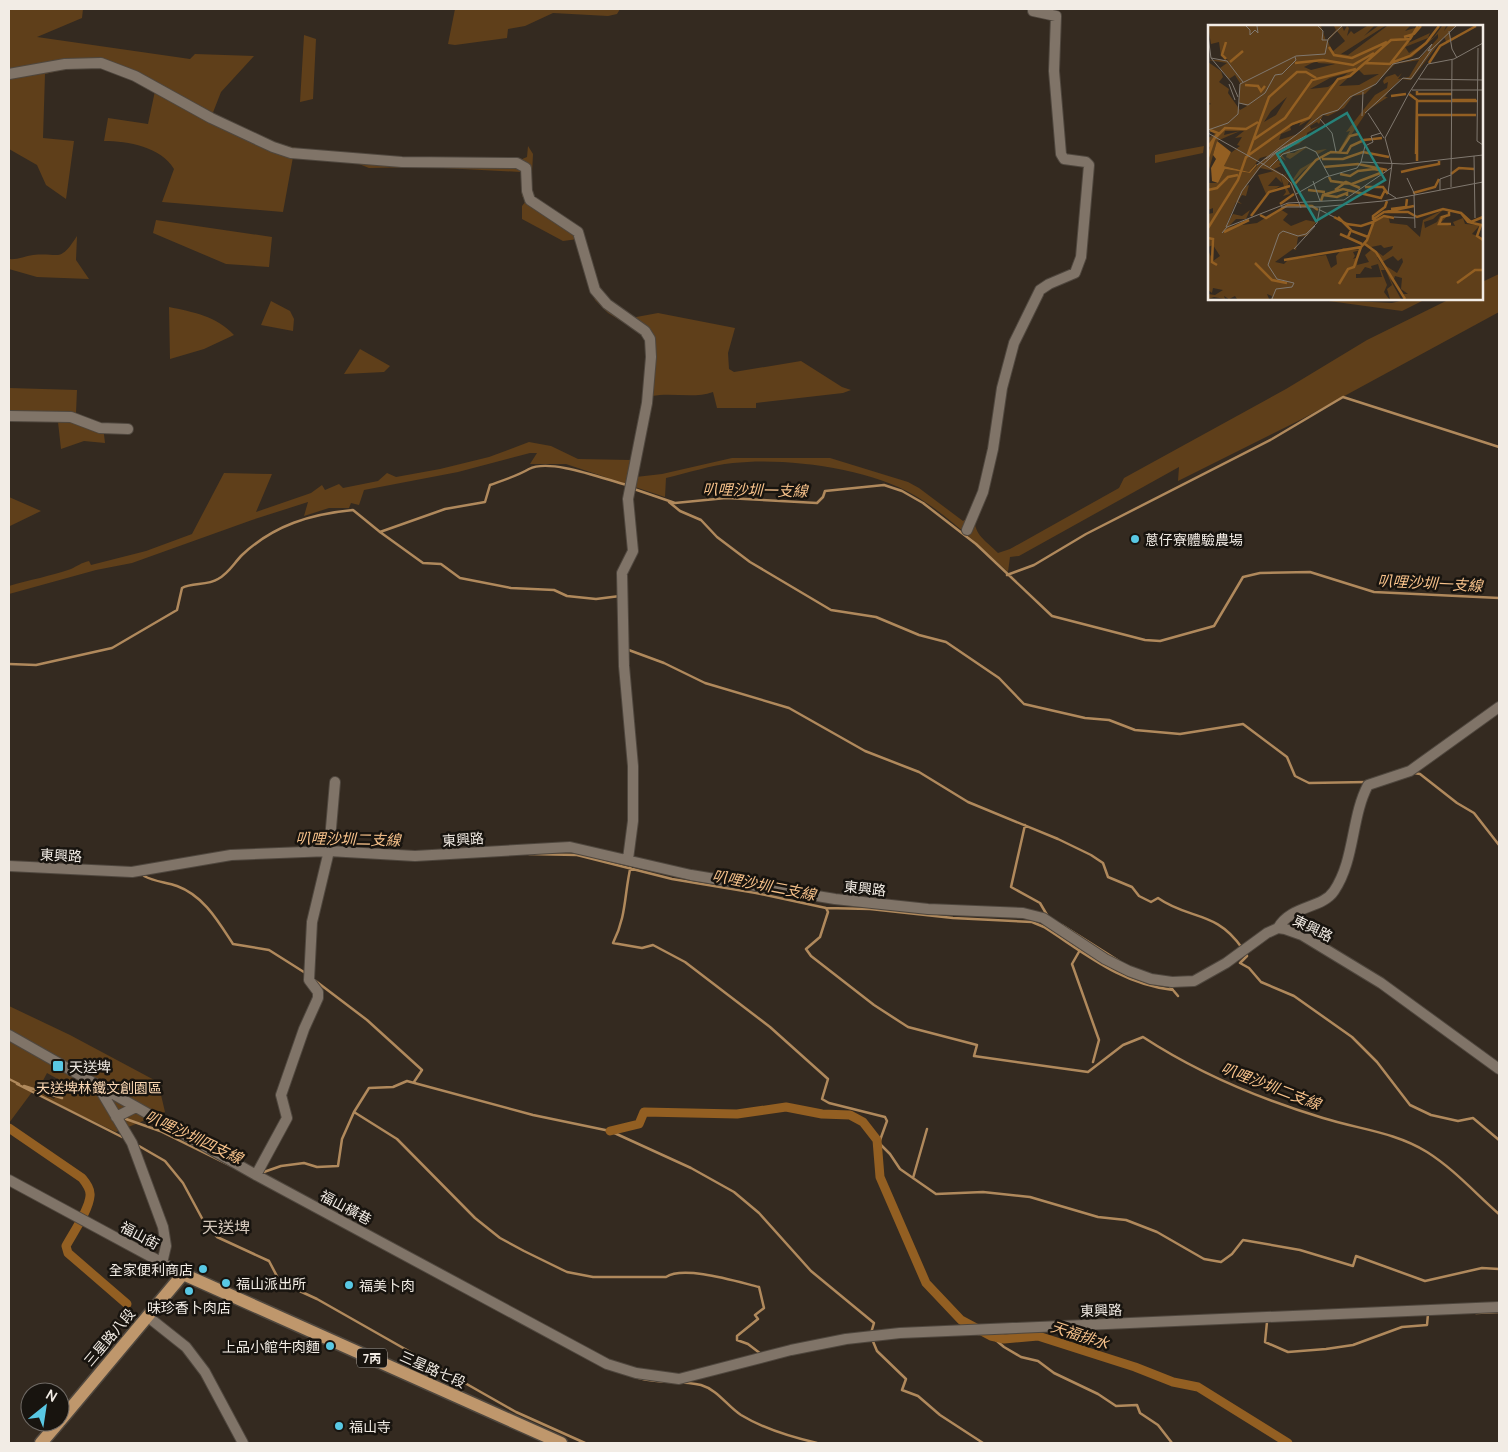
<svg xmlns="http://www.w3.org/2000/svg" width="1508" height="1452" viewBox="0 0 1508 1452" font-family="Manrope,'Noto Sans TC',sans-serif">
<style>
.green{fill:#5f3f1a;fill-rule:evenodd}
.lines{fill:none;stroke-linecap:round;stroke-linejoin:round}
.stream{stroke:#b0895c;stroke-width:2.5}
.canal{stroke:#935f22;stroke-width:9}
.minor-casing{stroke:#4f473e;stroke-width:12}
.major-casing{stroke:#4f473e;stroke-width:15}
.minor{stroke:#807468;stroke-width:10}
.major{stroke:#bf976c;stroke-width:12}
.poi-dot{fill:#59c8e4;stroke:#18140f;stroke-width:2}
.labels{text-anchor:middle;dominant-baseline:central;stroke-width:5;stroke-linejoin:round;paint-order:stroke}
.shield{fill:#18140f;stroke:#b1aba5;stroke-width:1}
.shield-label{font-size:12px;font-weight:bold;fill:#f2ece5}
.poi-label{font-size:14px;fill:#f2ece5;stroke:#18140f;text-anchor:start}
.street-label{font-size:14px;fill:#f2ece5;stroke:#18140f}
.park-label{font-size:14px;fill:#fcd8b4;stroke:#18140f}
.water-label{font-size:15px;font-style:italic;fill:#f6c18a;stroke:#18140f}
.quarter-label{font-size:16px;fill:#d4c7ba;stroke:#18140f}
.inset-river{fill:none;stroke:#935f22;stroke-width:2.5}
.inset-road{fill:none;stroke:#80786f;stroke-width:1}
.view{fill:#26827a;fill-opacity:0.15;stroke:#26827a;stroke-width:2.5}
.inset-edge{fill:none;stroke:#f2ece5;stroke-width:2.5}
</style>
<rect width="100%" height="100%" fill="#342a20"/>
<path class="green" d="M 9,9 L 83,9 L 82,18 L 37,37 L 190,59 L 195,54 L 254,56 L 221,92 L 212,115 L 282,145 L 322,153 L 395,160 L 520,160 L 527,157 L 528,146 L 533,154 L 531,193 L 538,202 L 583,230 L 587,251 L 602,296 L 631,318 L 658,313 L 735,328 L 728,353 L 729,369 L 734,372 L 801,361 L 842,387 L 851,390 L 843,393 L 756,403 L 756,408 L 717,408 L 713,392 C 693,399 672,392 652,396 L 636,477 L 662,474 L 732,458 L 830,458 L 908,482 L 919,488 L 963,521 L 975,513 C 972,534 984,539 998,553 L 1010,549 L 1119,488 L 1124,478 L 1286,389 L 1367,340 L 1450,299 L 1482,299 L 1482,282 L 1499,274 L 1499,312 L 1302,419 L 1178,481 L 1179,467 L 1019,556 L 1010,557 L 1008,572 C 978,545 948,515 914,495 C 869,468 785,457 733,463 C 711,465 688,473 666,478 L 665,497 L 566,464 L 530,464 L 537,453 L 530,453 L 458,472 L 364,490 L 359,505 L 351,503 L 349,508 L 329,508 L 304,516 L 308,502 L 252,520 L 132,563 L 96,570 L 9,594 L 9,586 C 29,580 51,576 71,569 C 77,566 81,563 89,561 L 91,565 L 146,551 L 192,534 L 224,473 L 272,474 L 256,512 L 311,493 L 322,485 L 325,490 L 339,484 L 343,488 L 378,481 L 387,473 L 396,477 L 440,469 L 489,457 L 529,442 L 551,446 L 578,459 L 631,460 L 646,382 L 646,341 L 642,334 L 608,313 L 595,300 L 587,280 L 578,239 L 563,241 L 522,219 L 522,206 L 526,201 L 522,196 L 521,172 L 424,167 L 369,168 L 359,164 L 293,157 L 283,212 L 162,202 L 174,169 C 161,147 128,141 104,141 L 108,118 L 148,124 L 155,91 C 118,66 87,63 45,74 L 43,138 L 74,141 L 66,199 L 46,185 L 37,165 L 9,149 Z
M 455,9 L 620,9 L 617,14 L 608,16 L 553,13 L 525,26 L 508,29 L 507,38 L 455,45 L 448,44 Z
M 304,35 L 316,39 L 313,99 L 300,102 Z
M 1204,146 L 1203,153 L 1155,163 L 1155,155 Z
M 156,220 L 272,237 L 269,267 L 226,264 L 153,233 Z
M 77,236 L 76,260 L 89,279 L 37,277 L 9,269 L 9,259 C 17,260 25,256 33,255 C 60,252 59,264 77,236 Z
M 1314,299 L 1392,303 L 1408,299 L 1426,299 L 1402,311 Z
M 271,301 L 290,311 L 294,319 L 293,331 L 261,325 Z
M 169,307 C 193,312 216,316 234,335 L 204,349 L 170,359 Z
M 360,349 L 390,366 L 384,372 L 344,374 Z
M 9,388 L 77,390 L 76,413 L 103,426 L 105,443 L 84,441 L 61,449 L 58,422 L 9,420 Z
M 9,497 L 41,511 L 10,526 Z
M 9,1006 L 70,1035 L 158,1082 L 165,1112 L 116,1132 L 32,1092 L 9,1123 ZM 47,1073 L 63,1082 L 54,1099 L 38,1090 Z"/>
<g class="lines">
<path class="stream" d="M 634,489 L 675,503 L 726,498 L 817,503 L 823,497 L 825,491 L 884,485 L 902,491 L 923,503 L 976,544 L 1052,616 L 1145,640 L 1160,641 L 1214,626 L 1243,577 L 1260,573 L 1310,572 L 1374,592 L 1499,598
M 669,502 L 680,511 L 701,520 L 717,537 L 750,562 L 831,610 L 876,617 L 919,635 L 946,642 L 999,678 L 1024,704 L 1085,718 L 1109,720 L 1135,730 L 1180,734 L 1243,724 L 1287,757 L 1295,776 L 1309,783 L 1367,782
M 380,532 L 445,509 L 485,502 L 490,485 C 504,480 517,476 529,469 C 550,458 604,479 627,485
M 1007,575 L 1034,565 L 1086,534 L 1272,439 L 1343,397 L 1499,447
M 626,649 L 664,663 L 705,683 L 789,708 L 865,751 L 919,772 L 968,802 L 1058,839 L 1091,855 L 1103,863 L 1108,877 L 1132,887 L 1139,896 L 1151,902 L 1158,898 C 1189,920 1216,910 1242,948
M 9,664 L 36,665 L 112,648 L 177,610 L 182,588 C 192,582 207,586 218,579 C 229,573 234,563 242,555 C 274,525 311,514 353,510 L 380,532 L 423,563 L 441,564 L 460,578 L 511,588 L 554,590 L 567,596 L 596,599 L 620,596
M 1414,773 L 1420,774 L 1457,803 L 1474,813 L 1499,845
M 1025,825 L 1011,887 L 1040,903 L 1047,915
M 529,854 L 577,855 L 672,879 L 756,893 L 826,908 L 870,909 L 953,918 L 1032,922 L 1044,927 C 1086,954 1121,984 1173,990
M 631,865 C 624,894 627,915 613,943 L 642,948 L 653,945 L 685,962 L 770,1027 L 828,1079 L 822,1099 L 829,1103 L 885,1117 L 887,1121 L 879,1143 L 890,1154 L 900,1169 L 936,1194 L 983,1192 L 1030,1197 L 1098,1217 L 1126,1220 L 1157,1232 L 1204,1259 L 1221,1262 L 1232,1254 L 1243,1240 L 1300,1250 L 1353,1266 L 1356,1256 L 1425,1281 L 1482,1268 L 1499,1269
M 144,876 C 155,882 166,882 177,886 C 204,896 218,921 233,944 L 269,950 L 307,974
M 826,908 L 828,912 L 820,937 L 806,949 L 811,956 L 874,1005 L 908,1027 L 977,1045 L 974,1056 L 1088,1072 L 1123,1045 L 1143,1037 C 1198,1073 1260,1099 1323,1118 C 1358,1129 1395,1132 1427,1152 C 1454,1169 1476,1194 1499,1214
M 1062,925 L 1119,961
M 1080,950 L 1072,964 L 1099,1040 L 1093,1062
M 1245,953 L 1247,956 L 1240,963 L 1249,968 L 1261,982 L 1294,996 L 1352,1037 L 1377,1062 L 1410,1105 L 1431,1115 L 1458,1121 L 1473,1118 L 1499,1140
M 313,979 L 367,1020 L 422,1070 L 414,1082
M 1168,984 L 1178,996
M 9,1079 L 19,1084
M 17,1084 L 122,1137
M 24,1086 L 62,1098
M 354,1112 L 369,1088 L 393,1087 L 407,1081 L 533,1115 L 610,1131 L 691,1168 L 734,1192 L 759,1213 L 811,1271 L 874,1323 L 871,1333
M 126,1119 L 160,1131 L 231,1166
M 139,1146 L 165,1161 L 183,1183 L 204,1222 L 217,1237 L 269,1261 L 280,1282 L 317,1299 L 516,1412 L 585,1443
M 261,1173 L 281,1166 L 304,1163 L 317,1167 L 338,1166 L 342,1139 L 354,1112 L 397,1139 L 475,1218 L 500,1238 L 524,1251 L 567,1272 L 593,1277 L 666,1277 C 684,1265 738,1282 759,1287 L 764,1308 L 755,1315 L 758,1319 L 737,1336 L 737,1340 L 748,1344 L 761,1354
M 913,1178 L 927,1129
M 1476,1313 L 1499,1312
M 1267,1322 L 1265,1342 L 1288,1352 L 1326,1349 L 1353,1345 L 1402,1327 L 1427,1325 L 1428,1314
M 978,1334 L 1030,1332
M 991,1336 L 1004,1347 L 1021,1357 L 1038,1361 L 1054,1373 L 1098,1394 L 1116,1406 L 1137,1405 L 1140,1413 L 1158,1425 L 1172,1443
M 872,1339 L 877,1351 L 906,1379 L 902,1390 L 918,1396 L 940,1415 L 983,1443
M 639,1378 C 659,1384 681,1380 701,1385 C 718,1390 727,1406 741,1415 C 764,1429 791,1437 817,1443"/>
<path class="canal" d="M 9,1128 L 82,1178 C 86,1183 91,1189 90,1196 C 89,1210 73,1233 66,1246 L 68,1253 L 127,1304
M 610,1131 L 639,1124 L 644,1112 L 737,1114 L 786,1107 L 822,1114 L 850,1115 L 863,1122 L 877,1140 L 880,1177 L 926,1283 L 961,1320 L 991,1336 L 1004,1339 L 1038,1336 L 1135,1367 L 1173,1382 L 1198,1387 L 1288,1443"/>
<g class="minor-casing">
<path id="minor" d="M 9,74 L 65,64 L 101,63 L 135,76 L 211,118 L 273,147 L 291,153 L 402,162 L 517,163 L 526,168 L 527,191 L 530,200 L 578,232 L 595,290 L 607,304 L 645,331 L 650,339 L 651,357 L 647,403 L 628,499 L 633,551 L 622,573 L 624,666 L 633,766 L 633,821 L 628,859
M 9,416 L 71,417 L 100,428 L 128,429
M 967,530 L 983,492 L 993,449 L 1002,388 L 1014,343 L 1040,290 L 1049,284 L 1075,273 L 1081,257 L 1089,165 L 1086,162 L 1064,159 L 1061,154 L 1054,71 L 1056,16 L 1033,11 L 1034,9
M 9,866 L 132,872 L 231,855 L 329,851 L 415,856 L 570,847 L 691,875 L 835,899 L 928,909 L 1023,913 L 1043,918 L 1105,959 L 1129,971 L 1151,979 L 1172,982 L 1194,981 L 1226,963 L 1267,933 L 1278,928 L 1285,929 L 1302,935 L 1381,983 L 1499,1069
M 1278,928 C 1291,905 1322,909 1334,891 C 1355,860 1351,817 1368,785 L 1410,771 L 1499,707
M 9,1035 L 256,1175 L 607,1364 L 636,1373 L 679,1379 L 791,1350 L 846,1339 L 900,1333 L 1499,1307
M 98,1086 L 132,1143 L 163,1227 L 166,1246 L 162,1263
M 116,1117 L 136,1107
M 256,1175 L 287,1118 L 281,1095 L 304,1029 L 318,998 L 318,992 L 309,980 L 312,922 L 329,851 L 335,782
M 9,1180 L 183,1274
M 147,1316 L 186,1347 L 205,1372 L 243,1443"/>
</g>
<g class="major-casing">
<path id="major" d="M 60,1421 L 183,1274 L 561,1443
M 41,1443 L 59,1422"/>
</g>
<use href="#minor" class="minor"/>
<use href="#major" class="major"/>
</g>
<g class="poi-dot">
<circle cx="1135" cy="539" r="5"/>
<rect x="52" y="1060" width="12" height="12" rx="2.5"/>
<circle cx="203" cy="1269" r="5"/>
<circle cx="226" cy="1283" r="5"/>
<circle cx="349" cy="1285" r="5"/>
<circle cx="189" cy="1291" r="5"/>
<circle cx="330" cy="1346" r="5"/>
<circle cx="339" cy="1426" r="5"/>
</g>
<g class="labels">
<rect class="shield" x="357" y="1348.5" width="30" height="19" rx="4"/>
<g class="shield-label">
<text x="372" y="1358">7丙</text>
</g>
<g class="poi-label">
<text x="1145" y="539">蔥仔寮體驗農場</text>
<text x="69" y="1066">天送埤</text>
<text x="193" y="1269" text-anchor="end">全家便利商店</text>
<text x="236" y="1283">福山派出所</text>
<text x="359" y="1285">福美卜肉</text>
<text x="189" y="1307" text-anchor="middle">味珍香卜肉店</text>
<text x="320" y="1346" text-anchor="end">上品小館牛肉麵</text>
<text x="349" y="1426">福山寺</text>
</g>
<g class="street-label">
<text transform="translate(463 839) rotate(-4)">東興路</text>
<text transform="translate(61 855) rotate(3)">東興路</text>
<text transform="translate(865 888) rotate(6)">東興路</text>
<text transform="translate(1313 928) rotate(26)">東興路</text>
<text transform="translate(346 1207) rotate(28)">福山橫巷</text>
<text transform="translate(140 1235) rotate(28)">福山街</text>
<text transform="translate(1101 1310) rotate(-2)">東興路</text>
<text transform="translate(109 1337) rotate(-50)">三星路八段</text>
<text transform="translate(433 1369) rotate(24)">三星路七段</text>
</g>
<g class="park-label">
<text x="99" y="1087">天送埤林鐵文創園區</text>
</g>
<g class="water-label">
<text transform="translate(755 490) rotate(1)">叭哩沙圳一支線</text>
<text transform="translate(1430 583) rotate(3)">叭哩沙圳一支線</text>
<text transform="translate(348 839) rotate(1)">叭哩沙圳二支線</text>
<text transform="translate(764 885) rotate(11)">叭哩沙圳二支線</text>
<text transform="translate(1271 1086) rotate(21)">叭哩沙圳二支線</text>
<text transform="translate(194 1137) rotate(25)">叭哩沙圳四支線</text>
<text transform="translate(1080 1335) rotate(18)">天福排水</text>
</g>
<g class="quarter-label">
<text x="226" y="1227">天送埤</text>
</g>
</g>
<g transform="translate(1208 25)">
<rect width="275" height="275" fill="#342a20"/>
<path d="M 0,1 L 113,1 L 118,16 L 128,5 L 126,1 L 134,1 L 136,6 L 139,1 L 141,3 L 139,11 L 143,6 L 146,9 L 159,1 L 166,1 L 156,11 L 170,1 L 177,1 L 133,29 L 140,30 L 179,1 L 202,1 L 197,6 L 213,1 L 200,18 L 222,8 L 220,13 L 197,22 L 201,28 L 226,12 L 234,1 L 238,1 L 236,6 L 240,1 L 249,1 L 241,7 L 244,15 L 239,18 L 236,12 L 203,55 L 193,54 L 181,66 L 177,72 L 180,72 L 160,85 L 131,128 L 120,128 L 96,145 L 84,158 L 89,171 L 81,156 L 79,163 L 82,169 L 75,171 L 78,167 L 72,150 L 74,158 L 68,152 L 60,161 L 72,161 L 58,169 L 50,150 L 66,146 L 52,143 L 38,161 L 41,160 L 38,171 L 34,170 L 30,176 L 34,179 L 28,177 L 18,201 L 25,189 L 34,191 L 42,185 L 38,194 L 28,194 L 20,202 L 49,198 L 72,184 L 80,189 L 75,195 L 83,201 L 98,195 L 108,197 L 99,211 L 90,212 L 88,225 L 85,224 L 67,237 L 76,239 L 80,235 L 118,230 L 123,243 L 129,239 L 128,231 L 135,223 L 153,225 L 145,227 L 147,231 L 145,234 L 150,232 L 149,240 L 161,237 L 157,230 L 163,225 L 156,220 L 166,196 L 180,191 L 182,198 L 199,200 L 212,212 L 215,195 L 235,185 L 225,194 L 216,197 L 217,203 L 229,197 L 232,191 L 239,191 L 232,199 L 247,201 L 245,197 L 255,193 L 257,199 L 272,200 L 264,209 L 275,213 L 275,274 L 197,274 L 196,269 L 200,269 L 193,264 L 194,253 L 187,251 L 185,257 L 182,254 L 193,274 L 182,274 L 179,264 L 184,260 L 175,239 L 189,248 L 195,237 L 194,233 L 190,236 L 185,231 L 174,237 L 172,233 L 169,232 L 177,245 L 173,245 L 179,260 L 176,267 L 181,274 L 63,274 L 64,271 L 59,269 L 61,274 L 29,274 L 27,271 L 21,274 L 16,271 L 17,274 L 6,272 L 0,274 L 0,269 L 7,270 L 15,265 L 5,263 L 4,268 L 0,265 L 0,225 L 5,236 L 12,231 L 5,220 L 0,222 L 0,189 L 5,188 L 5,183 L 0,185 L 0,158 L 10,158 L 17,144 L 42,148 L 59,131 L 52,133 L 41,147 L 16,141 L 20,130 L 32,121 L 29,120 L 34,112 L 27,113 L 36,106 L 17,106 L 16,110 L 32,106 L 9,116 L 0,148 L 0,113 L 7,109 L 0,104 L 0,80 L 3,79 L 0,77 L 0,37 L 13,46 L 15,52 L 11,57 L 21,64 L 20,68 L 32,85 L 39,81 L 31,78 L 32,58 L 27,50 L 21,54 L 12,43 L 19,38 L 0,35 L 20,35 L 13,31 L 11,17 L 3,19 ZM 129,6 L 137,16 L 124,27 L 120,16 ZM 230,9 L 230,13 L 212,33 L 186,38 L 204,32 ZM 211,35 L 201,52 L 190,54 L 194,48 L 190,52 L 187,49 L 178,52 L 175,56 L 176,59 L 180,57 L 179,63 L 167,70 L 138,107 L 142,106 L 130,127 L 120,127 L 111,133 L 110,129 L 119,124 L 105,126 L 97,121 L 86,128 L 82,128 L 82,124 L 73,129 L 75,124 L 91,119 L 99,112 L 99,108 L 111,101 L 103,104 L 102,101 L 109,97 L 111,99 L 115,90 L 120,91 L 136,83 L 145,71 L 157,69 L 187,39 ZM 108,36 L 112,36 L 109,38 L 127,39 L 103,45 L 96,42 ZM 150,44 L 156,50 L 171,49 L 151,60 L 131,61 ZM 140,48 L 120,62 L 102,64 L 122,53 ZM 79,72 L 68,90 L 56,97 L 63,86 ZM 104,93 L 90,109 L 71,115 L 73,109 L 83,105 L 82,101 L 93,97 L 91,101 ZM 98,123 L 108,127 L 111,133 L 92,144 L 83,157 L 77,150 L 85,145 L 76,150 L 66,144 L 73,141 L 71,139 L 74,137 L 69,135 L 72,132 L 78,136 L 74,130 L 79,129 L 78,132 L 82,134 ZM 173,220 L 176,223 L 185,221 L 184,224 L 175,231 L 163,222 ZM 170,239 L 174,252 L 148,253 L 148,249 L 152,249 L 157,242 L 164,244 L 163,241 Z" fill="#5f3f1a" fill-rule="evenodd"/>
<path d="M 9,116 L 23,127 L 16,141 L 41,147 L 48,139 L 49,140 L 42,148 L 17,144 L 10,158 L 4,156 L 3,143 L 8,134 L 5,130 Z" fill="#935f22"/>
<path class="inset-river" d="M 196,12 L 206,9 L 213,1M 18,17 L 14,30 L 18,34M 121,22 L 126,30 L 144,33 L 179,17M 22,37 L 35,26M 87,38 L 115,35 L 145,40 L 166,28M 157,38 L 182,39 L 201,15M 183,38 L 202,31 L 218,18 L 231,1M 221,38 L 232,21 L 268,1M 37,60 L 50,61 L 53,66 L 57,61M 209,66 L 209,69 L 244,69M 201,69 L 209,75 L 208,129M 183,71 L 198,69M 244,75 L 268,75M 209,76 L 243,76M 244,76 L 269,76M 45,115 L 77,93 L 104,55 L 148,44M 0,122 L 10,108 L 2,105M 131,128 L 142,111 L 150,109M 0,132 L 6,114 L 17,103 L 38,104 L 50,97M 39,132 L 61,72 L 89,47 L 98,47 L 108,53M 114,134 L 135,134 L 155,127 L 181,132M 209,136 L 209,90 L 268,90M 116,142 L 150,139 L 179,145M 210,143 L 231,139 L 231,136M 193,147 L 210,143M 132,149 L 142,151 L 150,146 L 166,144 L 175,146M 243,149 L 251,143 L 266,144M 121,152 L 123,156 L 144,159 L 175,147M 86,160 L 108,135 L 123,127 L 139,128 L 143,121 L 156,115 L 174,113M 157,162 L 175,162 L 180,169M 0,165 L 9,163 L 20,152 L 30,150M 100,165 L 117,167M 127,165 L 138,157 L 152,163M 205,168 L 227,162 L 231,154M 115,170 L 135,164 L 173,173 L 177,165M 113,176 L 115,170 L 129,172 L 139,168 L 139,171M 72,179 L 86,169M 183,184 L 198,182 L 199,174M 241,186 L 241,190 L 234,192 L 231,199 L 243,199M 177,187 L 206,181M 253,188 L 260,197 L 273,200 L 269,211 L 275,215M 52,190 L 58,193 L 80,180 L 104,181 L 110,185M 43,191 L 61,167 L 82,161M 126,192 L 139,199 L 153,201 L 165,197M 130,192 L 143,205 L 140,212M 165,195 L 165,191 L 177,182 L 179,176M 165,197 L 176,191 L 186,193M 0,203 L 30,155 L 38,132 L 84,99 L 101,93 L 130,54 L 142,51 L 183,15 L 202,14 L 210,1M 144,206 L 160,212M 16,207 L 41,195M 132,209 L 154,219M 0,213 L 5,214 L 4,237 L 9,240M 157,219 L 168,227 L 197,274M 76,235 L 153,222 L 159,215 L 167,193 L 176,187 L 200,187 L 209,192 L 235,184 L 253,188 L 263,197 L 275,192M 47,238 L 64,255 L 79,258M 249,258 L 267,245 L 275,245M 131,259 L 140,244 L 146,242 L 153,222"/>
<path class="inset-road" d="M 38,1 L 42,5 L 42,10 L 47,5 L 50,8 L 49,1M 110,1 L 115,6 L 114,15 L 119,15M 241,6 L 244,24 L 249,33M 0,11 L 3,33 L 24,58 L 30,72M 270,23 L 269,116 L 275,120M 3,33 L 19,36 L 35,57M 211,54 L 275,55M 21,59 L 27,75M 204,65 L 275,65M 31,78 L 40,80 L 57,68 L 67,50 L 74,49 L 88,35 L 87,32M 157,88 L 195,53 L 203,54 L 224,24 L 248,1M 160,88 L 176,113M 154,91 L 155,67M 112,94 L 124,108 L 128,127M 0,105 L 20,98 L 30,89 L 32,59 L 88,31 L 117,29 L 120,14 L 134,1M 0,108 L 76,151M 266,131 L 267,193M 153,137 L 157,121 L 165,117 L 163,111 L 173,108M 49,140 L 114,90 L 130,85 L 142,72 L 168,59 L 185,39 L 211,33 L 224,19 L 220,26 L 224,24M 62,142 L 75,129 L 98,122 L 108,127 L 121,151M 74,149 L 83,158 L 93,183M 199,153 L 207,170M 105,156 L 112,176M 243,162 L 244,35M 232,165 L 232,154 L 243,150M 88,169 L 118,152 L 149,143 L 153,137 L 196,139 L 275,130M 206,170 L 207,203M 188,173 L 180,168 L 184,139 L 177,113 L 201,68 L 220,39 L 246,34 L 275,18M 73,182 L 112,182M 112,185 L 126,192M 186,192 L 207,193M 18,202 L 34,166 L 52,142 L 70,126 L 98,111 L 74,123 L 58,134M 14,208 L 19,202 L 80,178 L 136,175 L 183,143M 86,224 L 107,201M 64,274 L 68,264 L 84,262 L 86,258 L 69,254 L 60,240 L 71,209 L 75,206 L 90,211 L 98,209 L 109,198 L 112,182 L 175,176 L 275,157"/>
<path class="view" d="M 139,88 L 177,155 L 108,196 L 69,129 Z"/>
<rect width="275" height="275" class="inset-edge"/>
</g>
<rect width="1508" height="1452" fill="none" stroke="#f2ece5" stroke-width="20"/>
<g transform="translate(45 1407) rotate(30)"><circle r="24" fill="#18140f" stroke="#6f6a65"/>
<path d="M0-4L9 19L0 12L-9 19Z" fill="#59c8e4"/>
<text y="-8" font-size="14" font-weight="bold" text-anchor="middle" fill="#f2ece5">N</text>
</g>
</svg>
